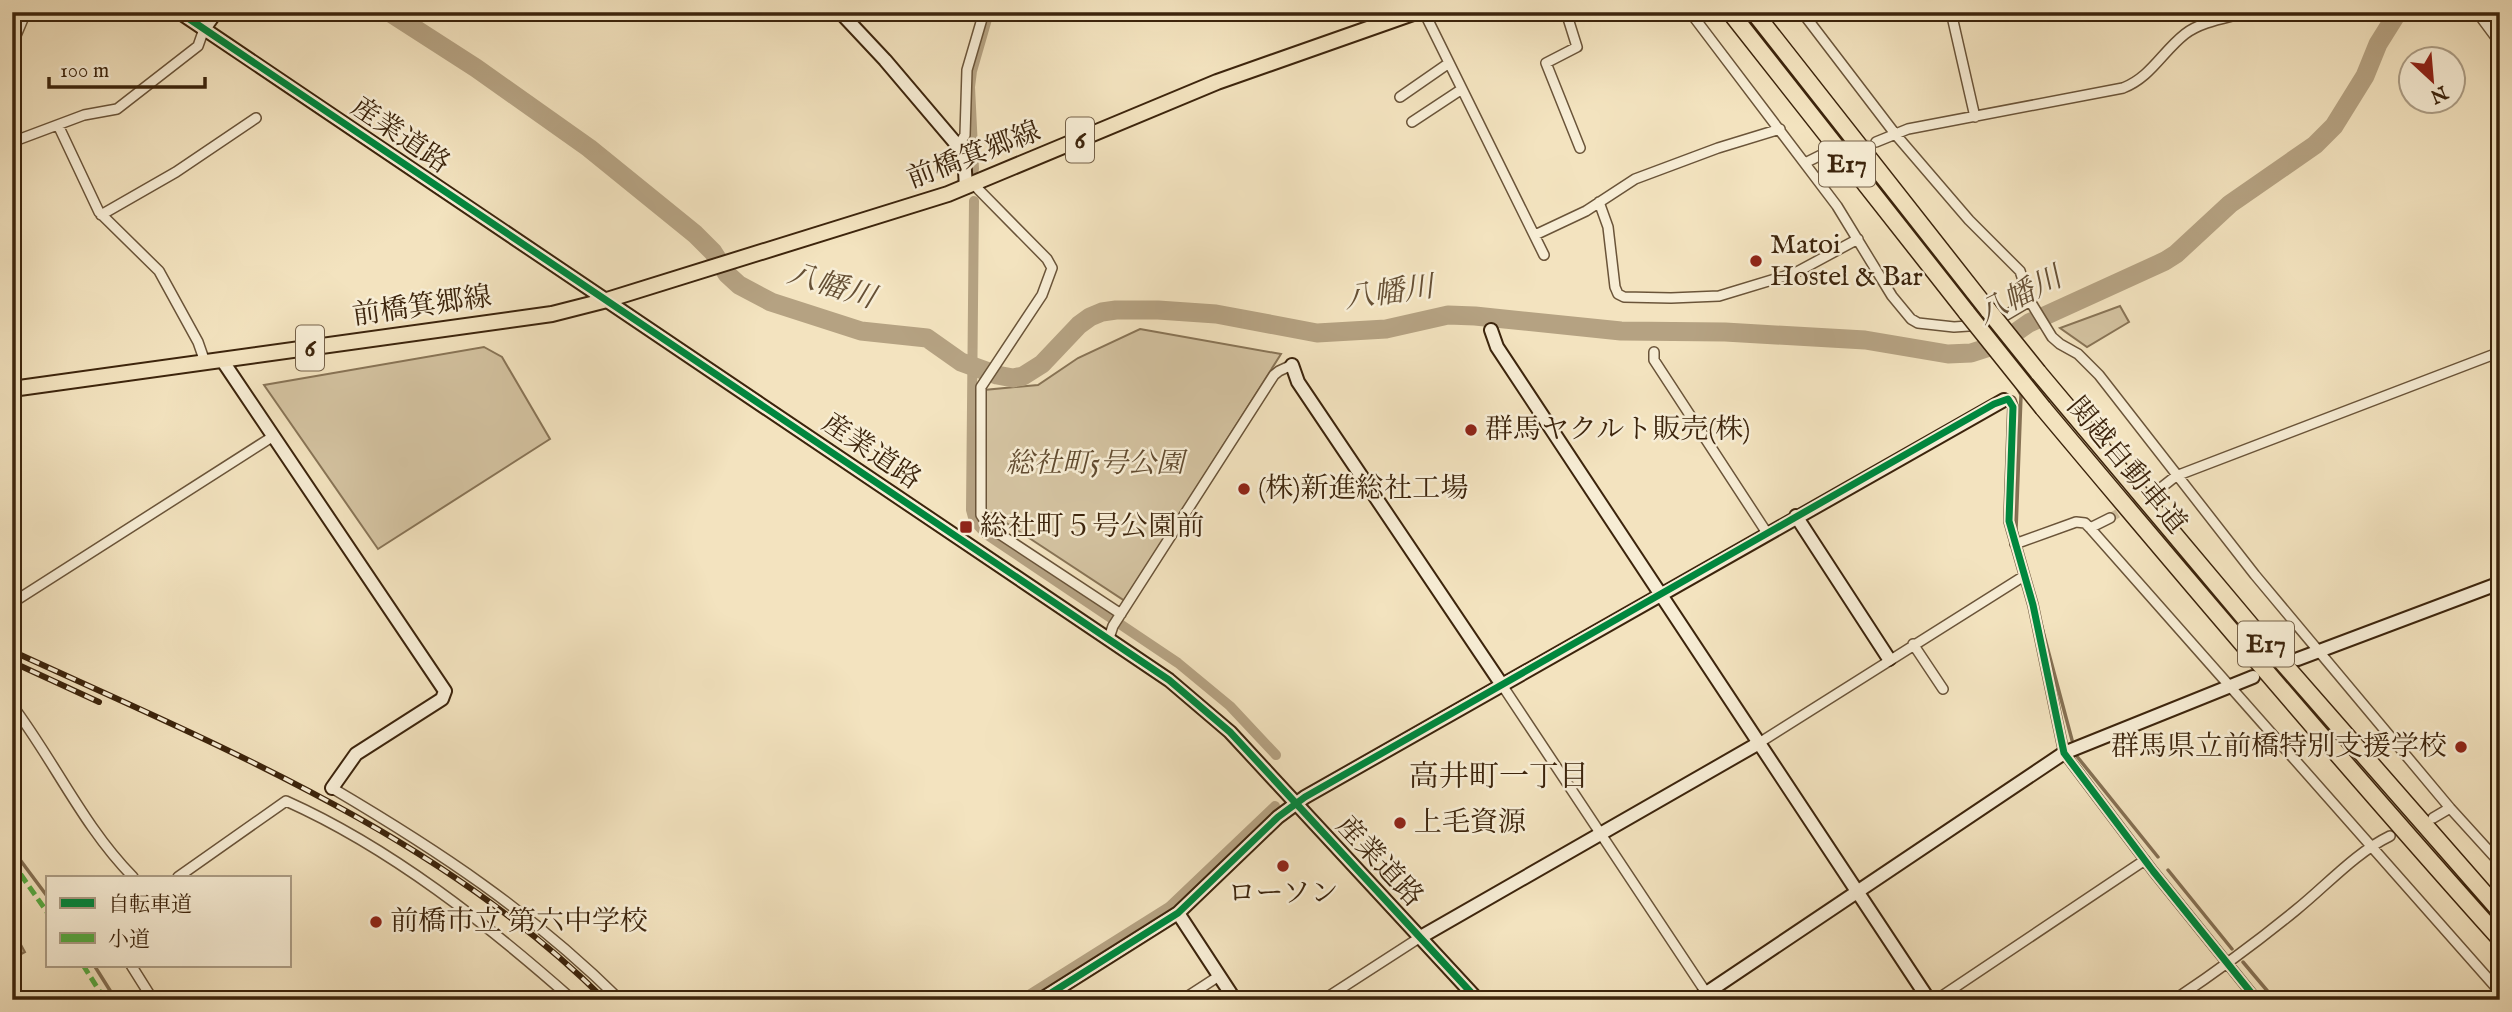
<svg xmlns="http://www.w3.org/2000/svg" width="2512" height="1012" viewBox="0 0 2512 1012" font-family="'IM FELL English','Noto Serif JP',serif">
<style>
.green{fill:#d4c3a1;stroke:#887456;stroke-width:2}
.water{fill:#b5a282;stroke:#857053;stroke-width:2}
.lines{fill:none;stroke-linecap:round;stroke-linejoin:round}
.stream{stroke:#857053;stroke-width:3.5}
.canal{stroke:#b5a282;stroke-width:10}
.river{stroke:#b5a282;stroke-width:19}
.street-tunnel{stroke:#cebd9b;stroke-width:9;stroke-dasharray:9 4.5;stroke-linecap:butt}
.street-casing{stroke:#6a5439;stroke-width:12}
.secondary-casing{stroke:#3c240c;stroke-width:16}
.primary-casing{stroke:#3c240c;stroke-width:18}
.highway-casing{stroke:#3c240c;stroke-width:19}
.street{stroke:#f7edd5;stroke-width:9}
.secondary{stroke:#f7edd5;stroke-width:12}
.primary{stroke:#f3e3bf;stroke-width:14}
.highway{stroke:#f3e3bf;stroke-width:16}
.rail-casing{stroke:#3c240c;stroke-width:6}
.rail{stroke:#f7edd5;stroke-width:3.5;stroke-dasharray:10;stroke-linecap:butt}
.highway-bridge-casing{stroke:#3c240c;stroke-width:19;stroke-linecap:butt}
.highway-bridge{stroke:#f3e3bf;stroke-width:16}
.quiet{stroke:#55aa41;stroke-width:5;stroke-dasharray:10 5;stroke-linecap:butt}
.cycleway-casing{stroke:#f7edd5;stroke-width:11}
.cycleway{stroke:#00873e;stroke-width:7}
.poi-dot{fill:#8f2418;stroke:#f7edd5;stroke-width:2.5}
.labels{text-anchor:middle;dominant-baseline:central;stroke-width:5;stroke-linejoin:round;paint-order:stroke}
.shield{fill:#f7edd5;stroke:#746048;stroke-width:2}
.shield-label{font-size:26px;font-weight:bold;fill:#3c240c}
.street-label{font-size:28px;fill:#3c240c;stroke:#f7edd5}
.poi-label{font-size:28px;fill:#3c240c;stroke:#f7edd5;text-anchor:start}
.park-label{font-size:28px;font-style:italic;fill:#624c31;stroke:#f7edd5}
.water-label{font-size:30px;font-style:italic;fill:#665035;stroke:#f7edd5}
.neighbourhood-label{font-size:30px;fill:#3c240c;stroke:#f7edd5}
</style>
<rect width="100%" height="100%" fill="#f3e3bf"/>
<filter id="stains"><feTurbulence type="fractalNoise" baseFrequency=".00286" numOctaves="4"/><feColorMatrix values="0 0 0 0 .2 0 0 0 0 .09 0 0 0 0 .02 0 0 0 .5 -.17"/></filter>
<radialGradient id="worn" r=".72"><stop offset=".6" stop-color="#630" stop-opacity="0"/><stop offset="1" stop-color="#630" stop-opacity=".3"/></radialGradient>
<path class="green" d="M 2120,306 L 2129,322 L 2087,347 L 2060,328 Z
M 1140,329 L 1281,354 L 1125,601 L 985,509 L 984,390 L 1038,385 L 1078,358 Z
M 484,347 L 502,357 L 550,439 L 378,549 L 264,385 Z"/>
<path class="water" d="M 12,928 L 25,952 L 12,959 Z"/>
<g class="lines">
<path class="stream" d="M 2017,387 L 2021,395 L 2016,530 L 2018,538
M 2041,624 L 2072,740
M 2075,754 L 2158,857
M 12,849 L 47,896
M 2168,870 L 2232,949
M 2243,962 L 2275,1000
M 94,965 L 116,1000"/>
<path class="canal" d="M 974,169 L 970,87 L 972,71 L 989,12
M 974,201 L 971,510 L 974,521 L 986,534 L 1178,663 L 1230,706 L 1276,755
M 1021,1000 L 1169,907 L 1275,806"/>
<path class="river" d="M 389,12 L 476,68 L 589,148 L 695,234 L 713,252 L 727,274 L 739,285 L 771,302 L 861,331 L 927,338 L 961,362 L 997,375 L 1013,378 L 1023,376 L 1042,364 L 1079,325 L 1090,317 L 1102,312 L 1116,310 L 1158,310 L 1216,314 L 1317,333 L 1386,329 L 1448,315 L 1475,316 L 1621,331 L 1725,332 L 1865,340 L 1948,354 L 1971,353 L 1999,344 L 2029,323 L 2165,261 L 2176,254 L 2230,204 L 2315,145 L 2334,126 L 2365,76 L 2378,44 L 2398,12"/>
<path class="street-tunnel" d="M 1821,155 L 1876,142
M 2110,518 L 2162,487"/>
<g class="street-casing">
<path id="street" d="M 1424,12 L 1544,255
M 1566,12 L 1577,47 L 1546,63 L 1580,148
M 1690,12 L 1837,206 L 1892,296 L 1911,319 L 1918,323 L 1954,327 L 1983,325 L 1996,321 L 2030,301
M 1802,12 L 1896,135 L 1969,220 L 2020,271 L 2030,301 L 2052,337 L 2060,344 L 2078,354 L 2099,375 L 2255,575 L 2450,808 L 2500,863
M 1951,12 L 1975,117
M 2477,12 L 2500,43
M 12,45 L 26,12
M 1400,97 L 1449,63
M 1412,122 L 1462,89
M 58,125 L 99,212 L 159,271 L 198,342 L 205,362
M 12,142 L 84,115 L 117,109 L 198,46 L 204,29
M 1876,142 L 1908,129 L 2123,88 C 2151,77 2162,52 2185,34 C 2202,21 2227,18 2247,12
M 958,146 L 965,135 L 967,70 L 984,12
M 1805,163 L 1821,155
M 976,184 L 978,189 L 1047,259 L 1052,268 L 1042,295 L 981,387 L 981,515 L 989,527 L 1121,614
M 1599,202 L 1608,227 L 1615,287 L 1618,294 L 1624,297 L 1671,298 L 1719,296 L 1795,273 L 1858,239
M 101,215 L 176,172 L 256,118
M 1535,235 L 1586,211 L 1635,179 L 1718,148 L 1780,129
M 1654,352 L 1654,360 L 1767,533
M 2004,400 L 2011,401 L 2013,407 L 2009,521 L 2033,605 L 2064,753 L 2153,871 L 2257,1000
M 2162,487 L 2176,476 L 2500,352
M 2090,528 L 2110,518
M 2015,544 L 2076,522 L 2085,523 L 2090,528 L 2500,992
M 12,603 L 272,437
M 1109,638 L 1113,626 L 1274,375 L 1279,371 L 1292,365
M 1913,644 L 1943,689
M 1502,685 L 1711,1000
M 12,705 C 55,762 83,826 133,877
M 1759,743 L 2024,576
M 332,788 C 439,851 531,912 620,1000
M 2433,818 L 2450,808
M 178,877 L 286,801 C 391,848 487,924 573,1000
M 131,965 L 153,1000
M 1182,1000 L 1219,976
M 1323,1000 L 1419,938
M 1936,1000 L 2145,860
M 2174,1000 C 2216,972 2257,942 2296,910 C 2327,885 2355,853 2390,836"/>
</g>
<g class="secondary-casing">
<path id="secondary" d="M 179,12 L 1169,680 L 1230,732 L 1478,1000
M 840,12 L 885,60 L 958,146 L 964,156 L 966,187
M 204,29 L 216,12
M 1491,330 L 1497,347 L 1929,1000
M 222,360 L 445,691 L 442,699 L 356,754 L 332,788
M 1292,365 L 1298,382 L 1502,685
M 1796,516 L 1889,659
M 2298,659 L 2500,583
M 1178,913 L 1235,1000
M 1419,938 L 1759,743
M 1040,1000 L 1178,913 L 1278,817 L 1305,797 L 2004,400
M 1696,1000 L 2064,753 L 2253,677"/>
</g>
<g class="primary-casing">
<path id="primary" d="M 12,389 L 552,314 L 607,300 L 948,194 L 1217,82 L 1416,12"/>
</g>
<g class="highway-casing">
<path id="highway" d="M 1730,12 L 1967,313
M 1754,12 L 1989,311
M 2038,372 L 2269,647 L 2500,911
M 2043,408 C 2193,587 2344,765 2500,939"/>
</g>
<use href="#street" class="street"/>
<use href="#secondary" class="secondary"/>
<use href="#primary" class="primary"/>
<use href="#highway" class="highway"/>
<g class="rail-casing">
<path id="rail" d="M 12,651 C 221,747 440,835 605,1000
M 12,662 L 99,702"/>
</g>
<use href="#rail" class="rail"/>
<g class="highway-bridge-casing">
<path id="highway-bridge" d="M 1989,311 L 2038,372
M 1967,313 L 2043,408"/>
</g>
<use href="#highway-bridge" class="highway-bridge"/>
<path class="quiet" d="M 12,862 L 47,912
M 83,965 L 105,1000"/>
<g class="cycleway-casing">
<path id="cycleway" d="M 179,12 L 1169,680 L 1230,732 L 1478,1000
M 1040,1000 L 1178,913 L 1278,817 L 1305,797 L 1994,404 L 2008,399 L 2013,407 L 2009,521 L 2033,605 L 2064,753 L 2153,871 L 2257,1000"/>
</g>
<use href="#cycleway" class="cycleway"/>
</g>
<g class="poi-dot">
<circle cx="1756" cy="261" r="7"/>
<circle cx="1471" cy="430" r="7"/>
<circle cx="1244" cy="489" r="7"/>
<rect x="959" y="520" width="14" height="14" rx="3.5"/>
<circle cx="2461" cy="747" r="7"/>
<circle cx="1400" cy="823" r="7"/>
<circle cx="1283" cy="866" r="7"/>
<circle cx="376" cy="922" r="7"/>
</g>
<g class="labels">
<g class="shield">
<rect x="1066" y="117.5" width="28" height="45" rx="5"/>
<rect x="1819" y="141.5" width="56" height="45" rx="5"/>
<rect x="296" y="325.5" width="28" height="45" rx="5"/>
<rect x="2238" y="621.5" width="56" height="45" rx="5"/>
</g>
<g class="shield-label">
<text x="1080" y="140">6</text>
<text x="1847" y="164">E17</text>
<text x="310" y="348">6</text>
<text x="2266" y="644">E17</text>
</g>
<g class="street-label">
<text transform="translate(400 136) rotate(34)">産業道路</text>
<text transform="translate(974 156) rotate(-21)">前橋箕郷線</text>
<text transform="translate(422 307) rotate(-8)">前橋箕郷線</text>
<text transform="translate(871 452) rotate(34)">産業道路</text>
<text transform="translate(2126 466) rotate(50)">関越自動車道</text>
<text transform="translate(1379 862) rotate(47)">産業道路</text>
</g>
<g class="poi-label">
<text x="1770" y="245">Matoi<tspan x="1770" dy="32">Hostel &amp; Bar</tspan></text>
<text x="1485" y="430">群馬ヤクルト販売(株)</text>
<text x="1258" y="489">(株)新進総社工場</text>
<text x="980" y="527">総社町５号公園前</text>
<text x="2447" y="747" text-anchor="end">群馬県立前橋特別支援学校</text>
<text x="1414" y="823">上毛資源</text>
<text x="1283" y="894" text-anchor="middle">ローソン</text>
<text x="390" y="922">前橋市立 第六中学校</text>
</g>
<g class="park-label">
<text x="1095" y="464">総社町5号公園</text>
</g>
<g class="water-label">
<text transform="translate(831 287) rotate(17)">八幡川</text>
<text transform="translate(1389 294) rotate(-8)">八幡川</text>
<text transform="translate(2020 297) rotate(-27)">八幡川</text>
</g>
<g class="neighbourhood-label">
<text x="1499" y="778">高井町一丁目</text>
</g>
</g>
<rect width="2512" height="1012" fill="none" stroke="#f3e3bf" stroke-width="42"/>
<rect x="14" y="14" width="2484" height="984" fill="none" stroke="#3c240c" stroke-width="3.5"/>
<rect x="21" y="21" width="2470" height="970" fill="none" stroke="#3c240c" stroke-width="2"/>
<rect x="46" y="876" width="245" height="91" fill="#f7edd5" stroke="#ac9d85" stroke-width="2"/>
<rect x="60" y="898" width="35" height="10" fill="#00873e" stroke="#ac9d85" stroke-width="2"/>
<text x="108" y="911" font-size="21" fill="#3c240c">自転車道</text>
<rect x="60" y="933" width="35" height="10" fill="#55aa41" stroke="#ac9d85" stroke-width="2"/>
<text x="108" y="946" font-size="21" fill="#3c240c">小道</text>
<g transform="translate(2432 80) rotate(154)"><circle r="33" fill="#f7edd5" stroke="#ac9d85" stroke-width="2"/>
<path d="M0-5L12 26L0 18L-12 26Z" fill="#8f2418"/>
<text y="-10" font-size="19" font-weight="bold" text-anchor="middle" fill="#3c240c">N</text>
</g>
<path d="M49 77v10h156v-10" fill="none" stroke="#3c240c" stroke-width="3.5"/>
<text x="60" y="77" font-size="21" fill="#3c240c" stroke="#f7edd5" stroke-width="5" paint-order="stroke">100 m</text>
<rect width="100%" height="100%" filter="url(#stains)"/>
<rect width="100%" height="100%" fill="url(#worn)"/>
</svg>
